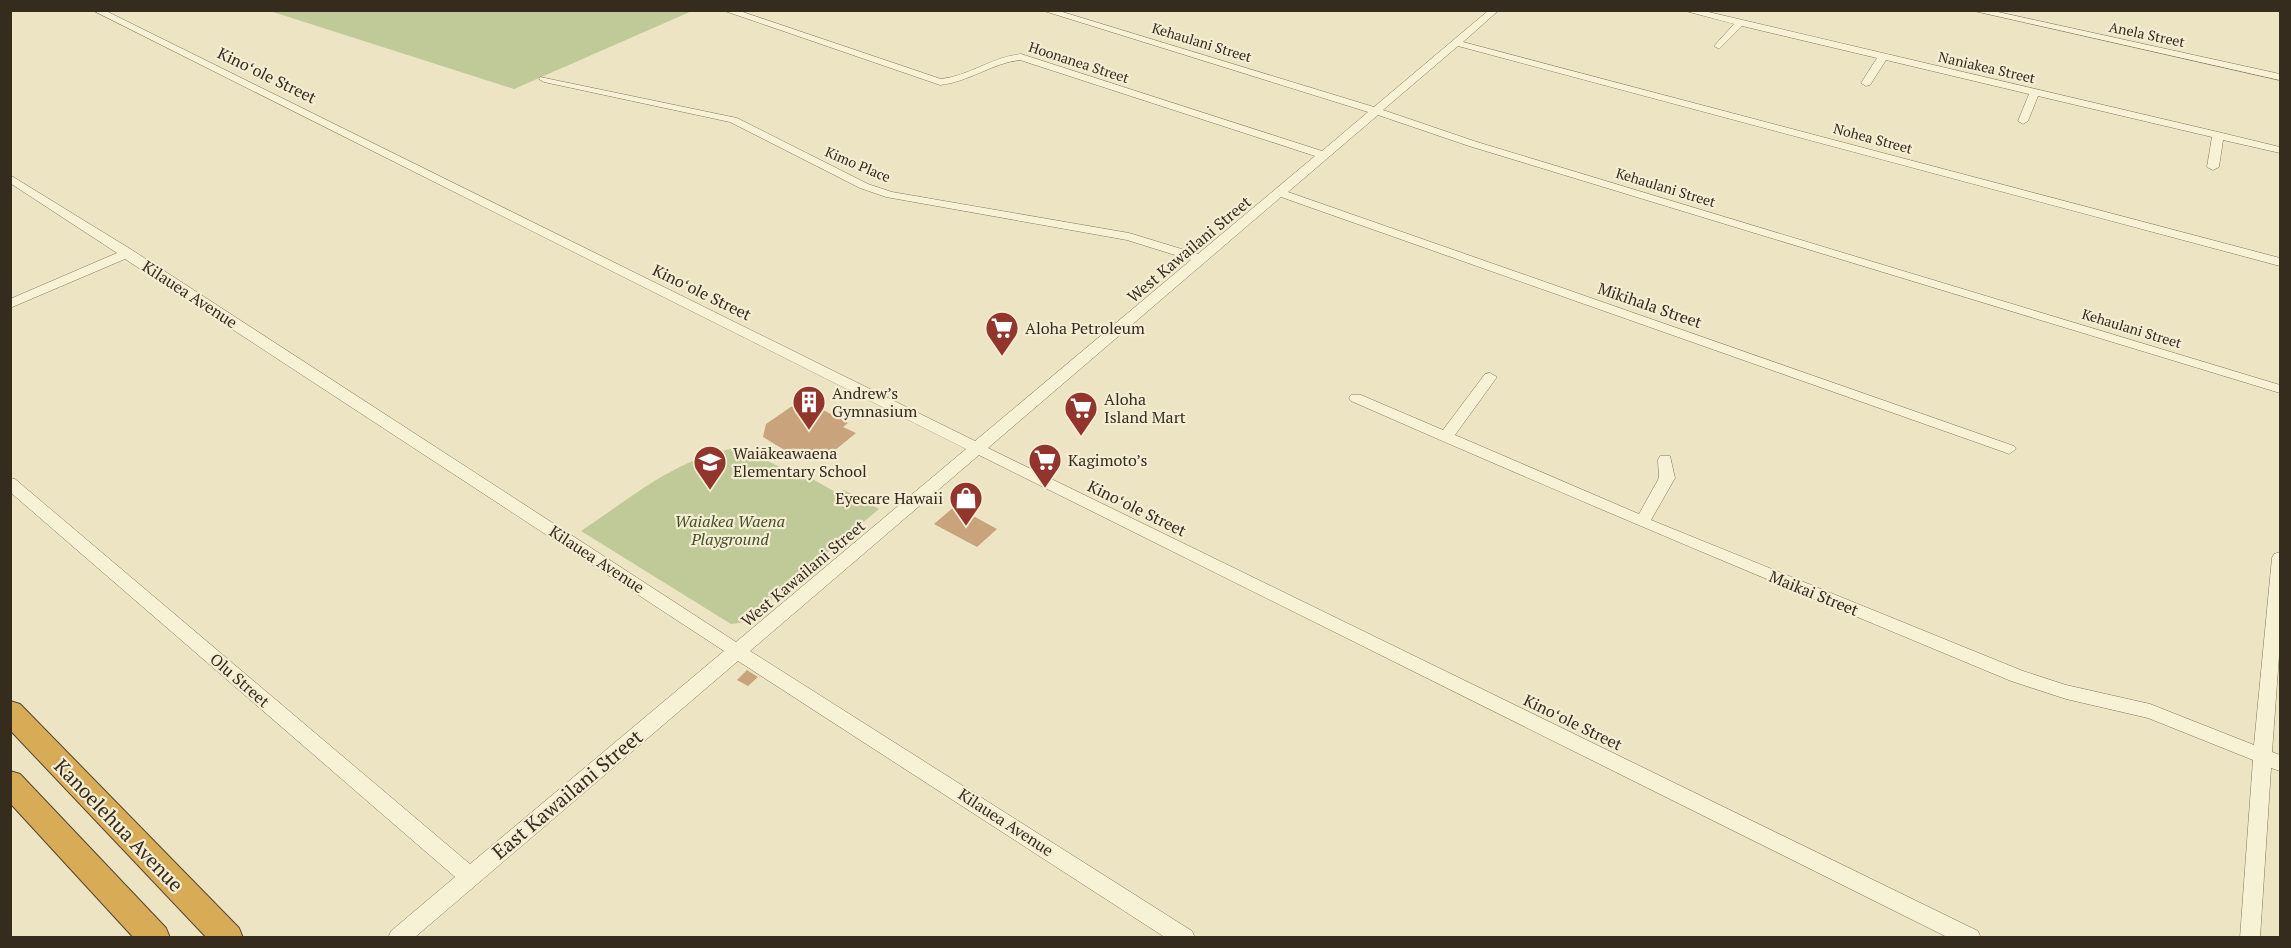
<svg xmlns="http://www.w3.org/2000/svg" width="2291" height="948" viewBox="0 0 2291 948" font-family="'PT Serif',serif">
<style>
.green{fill:#bfca98}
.building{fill:#c9a37b}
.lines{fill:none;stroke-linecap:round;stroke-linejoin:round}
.minor-casing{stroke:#86765b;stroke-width:1}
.highway-casing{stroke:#54432f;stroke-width:2}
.minor{fill:#f7f1d6;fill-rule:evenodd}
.highway{fill:#d8ac57;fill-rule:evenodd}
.labels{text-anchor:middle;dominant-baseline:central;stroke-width:4.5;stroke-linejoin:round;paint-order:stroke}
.far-street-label{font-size:14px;fill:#362c1e;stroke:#f4edd3}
.street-label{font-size:16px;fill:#362c1e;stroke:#f4edd3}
.poi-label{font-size:16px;fill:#362c1e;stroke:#f4edd3;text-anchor:start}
.park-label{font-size:16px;font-style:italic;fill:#425226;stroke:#f4edd3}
.near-street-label{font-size:20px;fill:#362c1e;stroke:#f4edd3}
</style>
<rect width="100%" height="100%" fill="#ece4c3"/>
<path class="green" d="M 270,11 L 692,11 L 514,89 Z
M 742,447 L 785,470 L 800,472 L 837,493 L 844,490 L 879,509 L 745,622 L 731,624 L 581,531 C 633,497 678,456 742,447 Z"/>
<path class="building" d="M 798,402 L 806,406 L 810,403 L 848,423 L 843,427 L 856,433 L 829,455 L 819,460 L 801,460 L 763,437 L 766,424 Z
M 955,506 L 997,529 L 977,547 L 934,524 Z
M 747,670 L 758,677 L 748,686 L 737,680 Z"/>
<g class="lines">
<g class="minor-casing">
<path id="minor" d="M 92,10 L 104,10 L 975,441 L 1191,260 L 1127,240 L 886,197 L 860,188 L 730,122 L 544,82 L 539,79 L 540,77 L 737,118 L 868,184 L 892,192 L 1129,233 L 1198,254 L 1315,156 L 1020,60 C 992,63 969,82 940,85 L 722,10 L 737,10 L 941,79 C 969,76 992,57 1021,54 L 1322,151 L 1368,112 L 1041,10 L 1056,10 L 1374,107 L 1489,10 L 1499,10 L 1463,42 L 2280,258 L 2280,266 L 1458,46 L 1383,110 L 1477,142 L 2280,385 L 2280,393 L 1469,146 L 1378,115 L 1288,192 L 2014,446 L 2016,449 L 2009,454 L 2004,452 L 1281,197 L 988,448 L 1978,931 L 1981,938 L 1949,938 L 979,455 L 750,651 L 1192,931 L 1195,938 L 1166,938 L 738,661 L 414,938 L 388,938 L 391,931 L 455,877 L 10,492 L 10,478 L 15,479 L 470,864 L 724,651 L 125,259 L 10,308 L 10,299 L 117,253 L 10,183 L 10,175 L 132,250 L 736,642 L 966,449 Z
M 1682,10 L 1700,10 L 2218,132 L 2280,147 L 2280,153 L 2223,140 L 2219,167 L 2213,170 L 2207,167 L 2212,137 L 2038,96 L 2028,121 L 2023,124 L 2018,121 L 2029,94 L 1886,60 L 1870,85 L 1866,86 L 1861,83 L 1877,58 L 1742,26 L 1719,49 L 1714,46 L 1734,24 Z
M 1970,10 L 1989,10 L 2280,74 L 2280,80 Z
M 1490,373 L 1497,377 L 1455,435 L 1639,514 L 1659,478 L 1658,460 L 1660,456 L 1670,456 L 1675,478 L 1651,520 L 2023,671 L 2066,685 L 2150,704 L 2254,745 L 2272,558 L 2274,554 L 2280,552 L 2280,642 L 2272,752 L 2280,755 L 2280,771 L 2271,768 L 2260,938 L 2240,938 L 2253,760 L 2148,718 L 2066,699 L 2011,681 C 1790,589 1569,497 1351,401 L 1349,398 L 1351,395 L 1361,395 L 1443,430 L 1485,374 Z"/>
</g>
<g class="highway-casing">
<path id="highway" d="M 10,701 L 20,704 L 239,928 L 243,938 L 207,938 L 10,730 Z
M 10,771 L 20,774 L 166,928 L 170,938 L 134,938 L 10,803 Z"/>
</g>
<use href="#minor" class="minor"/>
<use href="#highway" class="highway"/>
</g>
<defs>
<g id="supermarket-pin" transform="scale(1.725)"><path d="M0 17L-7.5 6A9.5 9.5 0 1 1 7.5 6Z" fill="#92362d" stroke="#f4edd3"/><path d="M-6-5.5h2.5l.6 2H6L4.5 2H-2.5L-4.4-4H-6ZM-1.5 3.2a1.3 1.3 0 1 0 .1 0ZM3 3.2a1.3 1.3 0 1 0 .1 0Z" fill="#fff"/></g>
<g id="building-pin" transform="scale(1.725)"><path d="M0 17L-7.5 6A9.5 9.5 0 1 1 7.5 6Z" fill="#92362d" stroke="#f4edd3"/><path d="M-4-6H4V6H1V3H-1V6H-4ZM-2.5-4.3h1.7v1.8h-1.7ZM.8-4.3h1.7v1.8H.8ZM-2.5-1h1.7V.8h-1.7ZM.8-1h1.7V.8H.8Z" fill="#fff"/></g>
<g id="school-pin" transform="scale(1.725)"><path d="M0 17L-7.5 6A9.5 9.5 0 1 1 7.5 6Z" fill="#92362d" stroke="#f4edd3"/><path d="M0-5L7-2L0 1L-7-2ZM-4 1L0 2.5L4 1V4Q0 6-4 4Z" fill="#fff"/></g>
<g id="shop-pin" transform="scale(1.725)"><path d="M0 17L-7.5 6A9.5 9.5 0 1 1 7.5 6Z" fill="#92362d" stroke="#f4edd3"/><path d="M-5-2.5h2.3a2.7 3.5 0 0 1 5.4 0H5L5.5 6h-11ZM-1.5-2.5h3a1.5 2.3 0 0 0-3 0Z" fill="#fff"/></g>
</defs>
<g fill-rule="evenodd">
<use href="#supermarket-pin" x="1002" y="328"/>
<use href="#building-pin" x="809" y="402"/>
<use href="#supermarket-pin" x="1081" y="408"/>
<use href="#supermarket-pin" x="1045" y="460"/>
<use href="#school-pin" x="710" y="462"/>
<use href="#shop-pin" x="966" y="498"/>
</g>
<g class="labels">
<g class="far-street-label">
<text transform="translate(2147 34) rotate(12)">Anela Street</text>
<text transform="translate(1202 42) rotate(17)">Kehaulani Street</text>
<text transform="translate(1079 62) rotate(18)">Hoonanea Street</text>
<text transform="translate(1987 67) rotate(13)">Naniakea Street</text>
<text transform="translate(1873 138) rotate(15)">Nohea Street</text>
<text transform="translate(858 164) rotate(23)">Kimo Place</text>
<text transform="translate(1666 187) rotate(17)">Kehaulani Street</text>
<text transform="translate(2132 328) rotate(17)">Kehaulani Street</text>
</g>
<g class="street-label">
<text transform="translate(267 75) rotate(26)">Kinoʻole Street</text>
<text transform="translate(1189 249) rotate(-40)">West Kawailani Street</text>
<text transform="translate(702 292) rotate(26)">Kinoʻole Street</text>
<text transform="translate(190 294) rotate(33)">Kilauea Avenue</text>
<text transform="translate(1650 305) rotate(19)">Mikihala Street</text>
<text transform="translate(1137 508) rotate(26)">Kinoʻole Street</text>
<text transform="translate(597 559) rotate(33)">Kilauea Avenue</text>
<text transform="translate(803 573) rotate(-40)">West Kawailani Street</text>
<text transform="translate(1814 593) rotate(22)">Maikai Street</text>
<text transform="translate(240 680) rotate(41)">Olu Street</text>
<text transform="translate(1573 722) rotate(26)">Kinoʻole Street</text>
<text transform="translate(1006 822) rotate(33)">Kilauea Avenue</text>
</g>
<g class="poi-label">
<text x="1025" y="328">Aloha Petroleum</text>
<text x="832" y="393">Andrew’s<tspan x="832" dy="18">Gymnasium</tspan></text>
<text x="1104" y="399">Aloha<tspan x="1104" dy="18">Island Mart</tspan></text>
<text x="733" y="453">Waiākeawaena<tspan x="733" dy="18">Elementary School</tspan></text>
<text x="1068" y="460">Kagimoto’s</text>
<text x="943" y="498" text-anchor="end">Eyecare Hawaii</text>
</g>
<g class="park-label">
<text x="730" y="521">Waiakea Waena<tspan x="730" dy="18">Playground</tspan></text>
</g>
<g class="near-street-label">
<text transform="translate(567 794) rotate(-40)">East Kawailani Street</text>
<text transform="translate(119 825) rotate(46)">Kanoelehua Avenue</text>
</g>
</g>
<rect width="2291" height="948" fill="none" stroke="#362c1e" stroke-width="24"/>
</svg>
